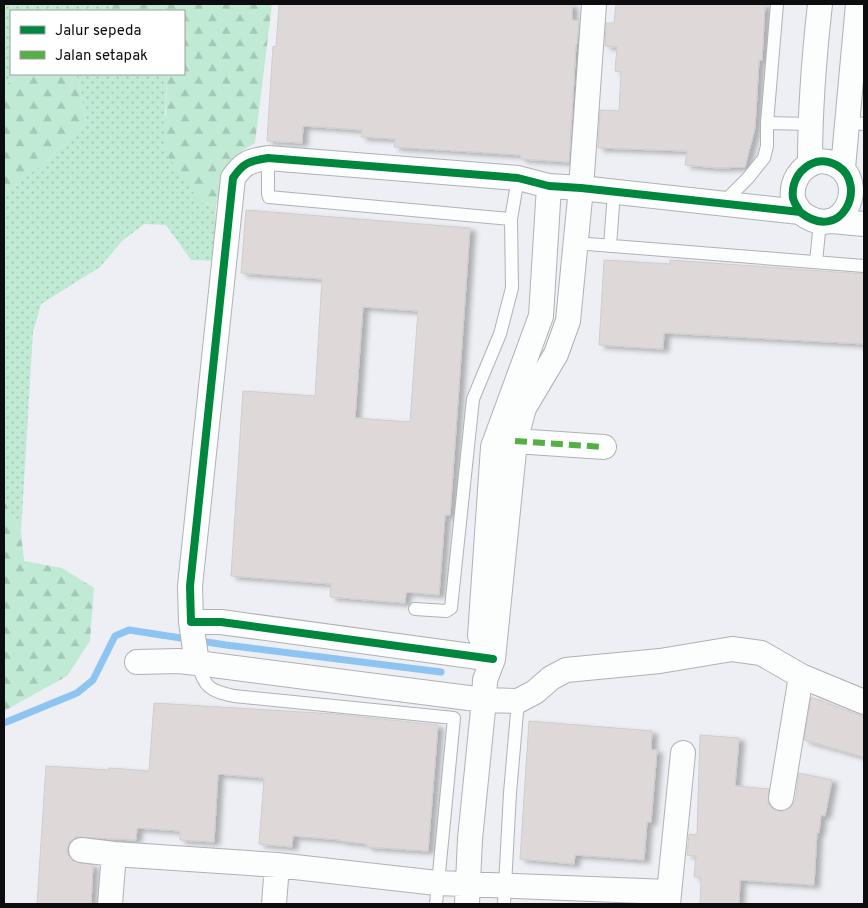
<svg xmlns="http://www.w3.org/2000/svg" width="868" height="908" viewBox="0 0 868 908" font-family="Overpass,sans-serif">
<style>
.grass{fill:url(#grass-dots)}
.forest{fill:url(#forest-firs)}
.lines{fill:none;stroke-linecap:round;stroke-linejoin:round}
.stream{stroke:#8dc4f2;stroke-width:7}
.building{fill:#ded9d8;stroke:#cfcdcf;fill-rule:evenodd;filter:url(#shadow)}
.lane-casing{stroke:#b0b1b5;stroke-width:14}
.street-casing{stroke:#b0b1b5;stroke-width:26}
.lane{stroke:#fcfdfd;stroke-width:12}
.street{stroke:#fcfdfd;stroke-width:24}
.quiet{stroke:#54b044;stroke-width:6;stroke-dasharray:12 6;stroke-linecap:butt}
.cycleway-casing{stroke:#fff;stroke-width:11}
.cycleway{stroke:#00873e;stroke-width:8}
</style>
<defs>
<pattern id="grass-dots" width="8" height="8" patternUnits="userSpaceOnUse" patternTransform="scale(1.25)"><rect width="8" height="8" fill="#c0ead4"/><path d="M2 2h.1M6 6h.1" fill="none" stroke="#a4c8b5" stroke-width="1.8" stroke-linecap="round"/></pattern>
<pattern id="forest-firs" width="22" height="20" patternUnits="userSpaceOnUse" patternTransform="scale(1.25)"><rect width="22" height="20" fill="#c0ead4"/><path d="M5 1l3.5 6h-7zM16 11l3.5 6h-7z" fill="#a4c8b5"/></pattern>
<filter id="shadow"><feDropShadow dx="5.5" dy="3" stdDeviation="2.5" flood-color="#0004"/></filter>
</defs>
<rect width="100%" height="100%" fill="#eeeff4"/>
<path class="grass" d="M 4,4 L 110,4 L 111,11 L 11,11 L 11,74 L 22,74 L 4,86 Z
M 66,74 L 167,74 L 165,115 L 200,202 L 216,205 L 214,261 L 191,260 L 166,225 L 144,224 L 122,241 L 100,267 L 41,304 L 33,332 L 21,531 L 4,501 L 4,194 L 50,158 L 86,123 L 78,78 Z"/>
<path class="forest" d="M 110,4 L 272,4 L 255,143 L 237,154 L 223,180 L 216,205 L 200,202 L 165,152 L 167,74 L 184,74 L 184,11 L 111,11 Z
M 22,74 L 66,74 L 78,78 L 86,123 L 50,158 L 4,194 L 4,86 Z
M 4,501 L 21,531 L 24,561 L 62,568 L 94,588 L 90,641 L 67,676 L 4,711 Z"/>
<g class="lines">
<path class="stream" d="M 4,723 L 77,693 L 93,680 L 115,636 L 129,630 L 226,645 L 441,672"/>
</g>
<path class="building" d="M 279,4 L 572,4 L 572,20 L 579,21 L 577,44 L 576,44 L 569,162 L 521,159 L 521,155 L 394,147 L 395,139 L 361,137 L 362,130 L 303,126 L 302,143 L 267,141 L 273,46 L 276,47 Z
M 616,4 L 765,4 L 762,60 L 759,60 L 755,128 L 745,167 L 718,168 L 685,165 L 687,151 L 598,148 L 600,110 L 619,111 L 621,72 L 615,71 L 617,47 L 605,46 L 606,23 L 614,23 Z
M 246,210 L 470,228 L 450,515 L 445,515 L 439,595 L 406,592 L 405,603 L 330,597 L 331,584 L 231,576 L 243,391 L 315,396 L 322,279 L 241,273 ZM 363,307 L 418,311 L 410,422 L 355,418 Z
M 604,260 L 670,264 L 670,260 L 864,274 L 864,344 L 664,333 L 663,349 L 599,345 Z
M 811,697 L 864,717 L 864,757 L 804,740 Z
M 154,703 L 334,714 L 438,725 L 428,851 L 367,847 L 367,844 L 341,841 L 341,840 L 293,836 L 292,847 L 259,844 L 264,778 L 218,774 L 214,842 L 180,840 L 180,831 L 137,828 L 136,840 L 76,837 L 70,842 L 67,849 L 68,855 L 73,861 L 93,865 L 91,904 L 37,904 L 46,766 L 109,770 L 109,768 L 149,771 Z
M 529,721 L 652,731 L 651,750 L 657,750 L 651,822 L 647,822 L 644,860 L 575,855 L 574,864 L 520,859 Z
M 700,735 L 739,738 L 735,786 L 769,789 L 768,803 L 772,808 L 778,811 L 786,811 L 792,806 L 795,800 L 799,773 L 832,780 L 825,816 L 821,815 L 819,833 L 817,832 L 814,885 L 740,880 L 739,904 L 700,904 L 701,877 L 694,877 L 696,856 L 687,855 L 689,834 L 697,835 Z"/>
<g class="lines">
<g class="lane-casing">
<path id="lane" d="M 847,122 L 864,124
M 767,123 L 810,124
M 268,158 L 268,194 L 269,197 L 511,219
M 722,204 L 748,178 L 764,158 L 767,146 L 767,123 L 777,4
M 575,243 L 864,266
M 610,246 L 614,192
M 816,262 L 820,222
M 415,609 L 446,611 L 451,608 L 473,399 L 500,334 L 512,288 L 511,219 L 518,178
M 197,663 C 206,688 208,690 234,696 L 454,718 L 436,904
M 504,904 L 510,793 L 518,701"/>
</g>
<g class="street-casing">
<path id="street" d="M 810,164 C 810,111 814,57 820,4
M 843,168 L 858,4
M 832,221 L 864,224
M 515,441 L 604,447
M 191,622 L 197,663
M 480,636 L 493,447 L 541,316 L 549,186
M 493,659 L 221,622 L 191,622 L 190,586 L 233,178 C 243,163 249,161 268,158 L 518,178 L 549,186 L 581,188 L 800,212 C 842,245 868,185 838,166 C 831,162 824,160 816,162 C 800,167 791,182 793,198 C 794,203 798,208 800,212
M 137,662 L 178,661 L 197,663 L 484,700 L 518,701 L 535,692 L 551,678 L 566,670 L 660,661 L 732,649 L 761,653 L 801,676 L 864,702
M 781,798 L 801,676
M 81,850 L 114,854 L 277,865 L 437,883 L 669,892
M 110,904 L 114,854
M 274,904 L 277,865
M 467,904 L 470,839 L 484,700 L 485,680 L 493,659 L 515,441 L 524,408 L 556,354 L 568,321 L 581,188 L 594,4
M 668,904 L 683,753"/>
</g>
<use href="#lane" class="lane"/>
<use href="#street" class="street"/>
<path class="quiet" d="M 515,441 L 604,447"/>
<g class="cycleway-casing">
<path id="cycleway" d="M 493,659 L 221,622 L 191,622 L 190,586 L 233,178 C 243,163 249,161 268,158 L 518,178 L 549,186 L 581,188 L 800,212 C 842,245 868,185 838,166 C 831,162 824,160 816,162 C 800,167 791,182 793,198 C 794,203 798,208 800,212"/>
</g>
<use href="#cycleway" class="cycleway"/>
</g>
<rect width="868" height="908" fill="none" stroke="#0d0d10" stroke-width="10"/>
<rect x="10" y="10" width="175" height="65" fill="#ffffff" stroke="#9e9e9f"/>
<rect x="20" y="26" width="25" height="8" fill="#00873e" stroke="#9e9e9f"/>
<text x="55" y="35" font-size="15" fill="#0d0d10">Jalur sepeda</text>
<rect x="20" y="51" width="25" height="8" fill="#54b044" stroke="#9e9e9f"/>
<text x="55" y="60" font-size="15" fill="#0d0d10">Jalan setapak</text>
</svg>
